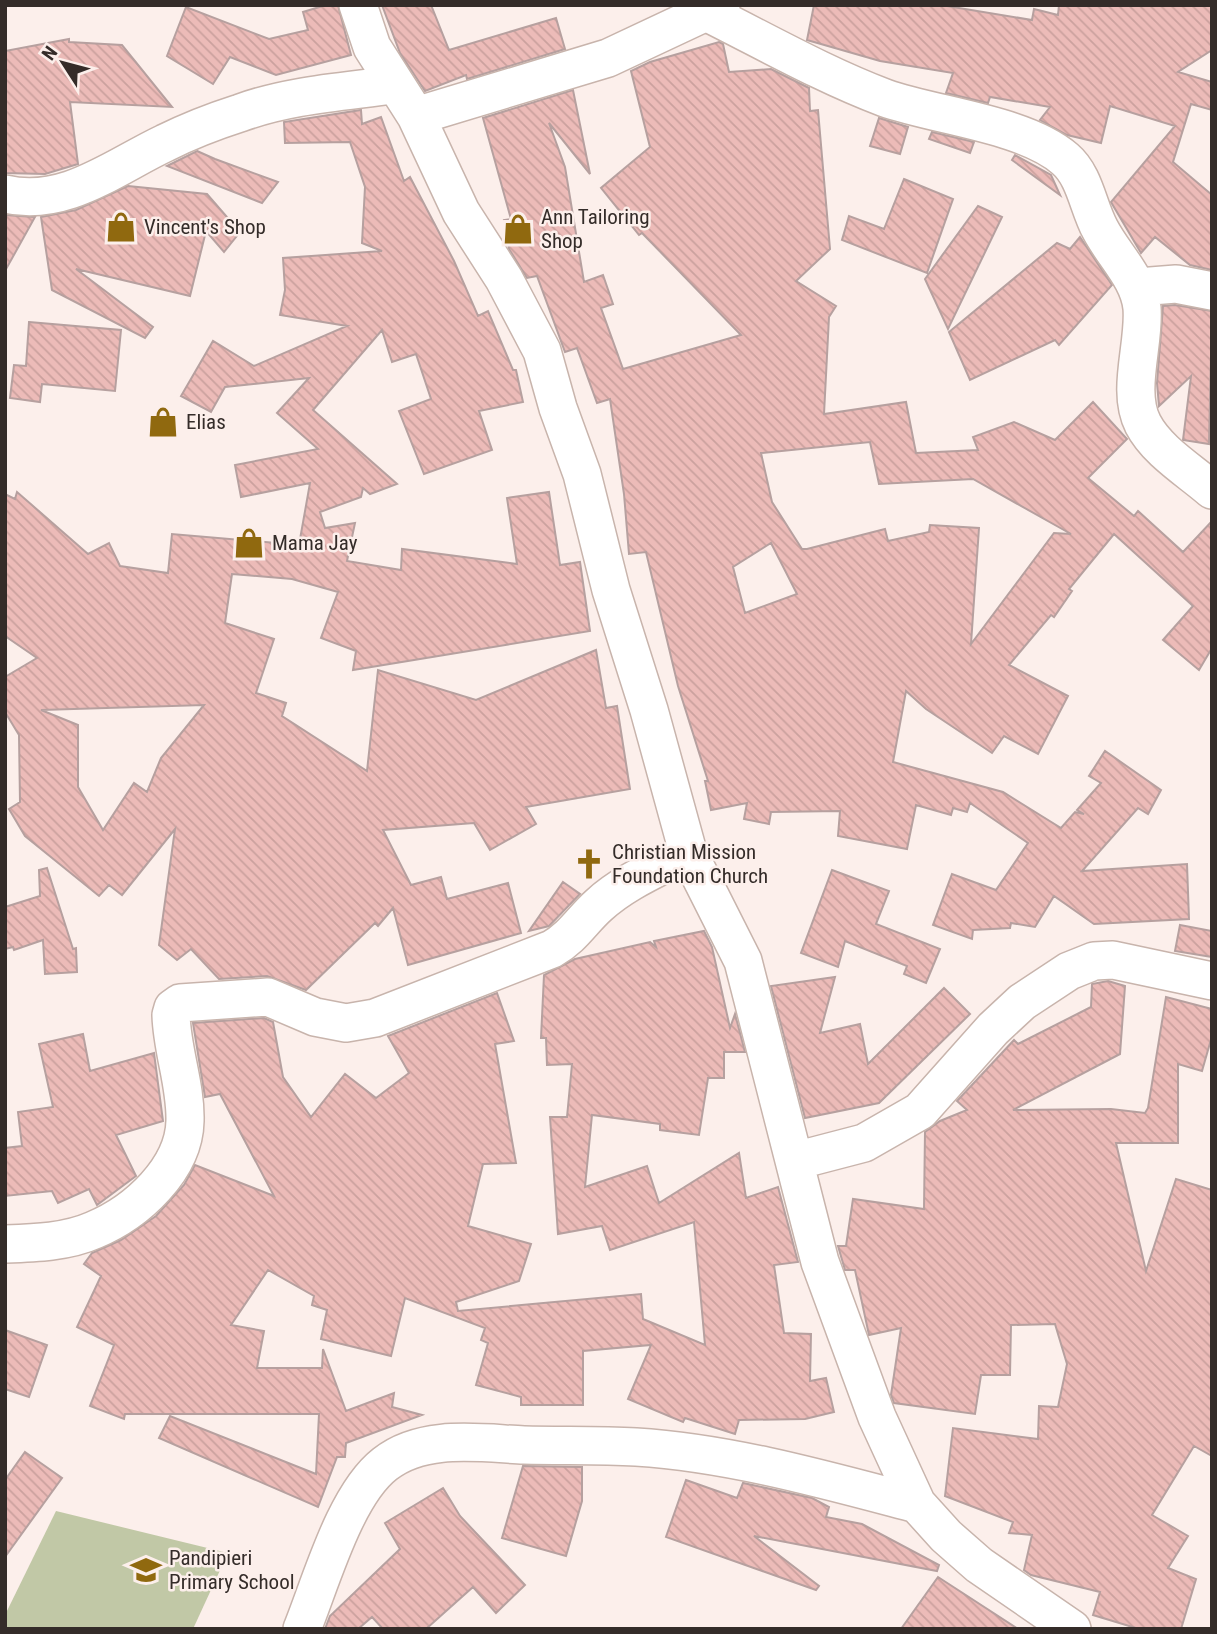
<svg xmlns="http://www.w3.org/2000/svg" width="1217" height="1634" viewBox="0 0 1217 1634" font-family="'Roboto Condensed',sans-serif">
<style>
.pitch{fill:#c1c8a6}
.building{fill:url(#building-back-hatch);stroke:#b6a09f;stroke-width:2;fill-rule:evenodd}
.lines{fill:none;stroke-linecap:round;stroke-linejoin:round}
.minor-casing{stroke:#c8b4ac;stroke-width:40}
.minor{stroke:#fff;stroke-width:37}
.labels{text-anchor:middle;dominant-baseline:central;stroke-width:5;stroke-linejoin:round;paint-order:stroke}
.poi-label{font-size:21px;fill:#342c29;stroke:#fcefeb;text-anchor:start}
</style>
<defs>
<pattern id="building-back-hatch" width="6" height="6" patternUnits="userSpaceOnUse" patternTransform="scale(1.75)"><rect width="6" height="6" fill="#ecbbb8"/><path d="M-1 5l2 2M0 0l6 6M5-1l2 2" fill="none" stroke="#cba19e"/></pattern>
</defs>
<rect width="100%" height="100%" fill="#fcefeb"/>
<path class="pitch" d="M 56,1511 L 228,1553 L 193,1629 L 5,1629 L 5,1615 Z"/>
<path class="building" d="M 326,5 L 338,5 L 351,55 L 276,75 L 230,57 L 213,84 L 167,56 L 186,7 L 269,39 L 308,30 L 303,12 Z
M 382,5 L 431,5 L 449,50 L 556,18 L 565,49 L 467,79 L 466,75 L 425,91 L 400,53 Z
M 814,5 L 941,5 L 1032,20 L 1034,9 L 1058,15 L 1059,5 L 1212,5 L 1212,50 L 1178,72 L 1212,82 L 1212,110 L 1191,104 L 1173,162 L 1212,195 L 1212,270 L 1190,265 L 1155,237 L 1141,253 L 1111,202 L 1175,126 L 1110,106 L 1101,143 L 1067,135 L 1040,120 L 1050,107 L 990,97 L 988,103 L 946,93 L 953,73 L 880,61 L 807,40 Z
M 69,39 L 69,42 L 122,45 L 172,107 L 70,102 L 78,164 L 45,174 L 5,173 L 5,51 Z
M 719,42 L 723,44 L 729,72 L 771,69 L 809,88 L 810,111 L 818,110 L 830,249 L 796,281 L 836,306 L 829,317 L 824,414 L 906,402 L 916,453 L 978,450 L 973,437 L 1014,422 L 1055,440 L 1093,402 L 1127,439 L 1088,478 L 1134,516 L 1138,511 L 1183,552 L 1212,521 L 1212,648 L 1199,670 L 1163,640 L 1193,606 L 1114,534 L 1069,589 L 1072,591 L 1054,617 L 1051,615 L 1009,665 L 1068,696 L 1038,754 L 1004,736 L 992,753 L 926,709 L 906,691 L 893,762 L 1003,792 L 1061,828 L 1075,812 L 1084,814 L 1077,810 L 1101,783 L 1089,776 L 1105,751 L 1161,790 L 1148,814 L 1138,808 L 1082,871 L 1187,864 L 1189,919 L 1094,924 L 1054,896 L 1035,927 L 1011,923 L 1010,928 L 973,930 L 972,939 L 933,925 L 952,874 L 996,890 L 1028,843 L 970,803 L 967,812 L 953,808 L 951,815 L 916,805 L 907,849 L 838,836 L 840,811 L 771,812 L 769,824 L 744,819 L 747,803 L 711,810 L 705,781 L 708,781 L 678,686 L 646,552 L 629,554 L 624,494 L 610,399 L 597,403 L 577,348 L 565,352 L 537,276 L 527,278 L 509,249 L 504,220 L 511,219 L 483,118 L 573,90 L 590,174 L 549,123 L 565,167 L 584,282 L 603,275 L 613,304 L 601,308 L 623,369 L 741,335 L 642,233 L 639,235 L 601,188 L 650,147 L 631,71 L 650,62 ZM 870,442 L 879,484 L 973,479 L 1071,534 L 1054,533 L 971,644 L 979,528 L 930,525 L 929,532 L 888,541 L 885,529 L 807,549 L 802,549 L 772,502 L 761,453 ZM 771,543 L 797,594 L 745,613 L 733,567 Z
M 361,110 L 362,124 L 381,117 L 404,181 L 410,177 L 454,261 L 478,316 L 488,311 L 513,370 L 516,370 L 523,402 L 479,411 L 492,450 L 424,474 L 399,411 L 431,399 L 416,354 L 392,362 L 382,330 L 313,410 L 397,484 L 370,494 L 363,488 L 361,497 L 320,512 L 325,528 L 355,523 L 347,561 L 401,570 L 402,549 L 517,564 L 507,498 L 549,492 L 560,565 L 580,562 L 590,631 L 353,670 L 356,651 L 321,638 L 338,592 L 292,579 L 232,574 L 225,623 L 274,639 L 256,693 L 286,703 L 282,716 L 367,771 L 378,670 L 476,700 L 596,650 L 606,708 L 617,706 L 630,789 L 526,807 L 536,824 L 490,850 L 474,823 L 383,830 L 411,885 L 441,877 L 447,899 L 508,883 L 521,933 L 408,965 L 393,908 L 378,926 L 375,923 L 306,990 L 267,976 L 219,979 L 191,949 L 177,960 L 159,945 L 175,829 L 122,895 L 109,885 L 99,896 L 25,836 L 9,809 L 20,802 L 19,735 L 5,712 L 5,677 L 37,658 L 5,636 L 5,494 L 15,499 L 17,492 L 88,554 L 109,543 L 120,566 L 168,573 L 172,534 L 299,545 L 310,483 L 241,497 L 235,465 L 318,449 L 277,413 L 309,378 L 225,387 L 211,412 L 181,396 L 213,341 L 254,366 L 347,326 L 280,315 L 285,290 L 283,258 L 382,251 L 362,243 L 365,187 L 350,142 L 285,143 L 284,122 ZM 204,705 L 161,758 L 147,792 L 134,783 L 103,830 L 78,787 L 78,725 L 41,710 Z
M 879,118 L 908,127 L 900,154 L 870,146 Z
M 932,132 L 974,142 L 970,153 L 929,139 Z
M 197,151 L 215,159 L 278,182 L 262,203 L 167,166 Z
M 1015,155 L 1051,175 L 1060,195 L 1012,160 Z
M 904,179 L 953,199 L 927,273 L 842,240 L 849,216 L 884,229 Z
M 128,186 L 207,194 L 240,232 L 224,252 L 206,231 L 190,296 L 76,269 L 153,327 L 145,338 L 52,290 L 41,217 L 76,210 Z
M 978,206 L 1002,217 L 948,329 L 925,279 Z
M 5,215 L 35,217 L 5,271 Z
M 1080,237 L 1112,285 L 1059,345 L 1055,340 L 970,380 L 949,332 L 1057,243 L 1070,249 Z
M 1175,305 L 1212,311 L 1209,444 L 1183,440 L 1191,376 L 1159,406 L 1157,383 L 1163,306 Z
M 29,322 L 121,330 L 115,391 L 42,384 L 40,402 L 10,398 L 14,365 L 26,366 Z
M 47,868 L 73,949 L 76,948 L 77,972 L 45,974 L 43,940 L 14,950 L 13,947 L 5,949 L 5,907 L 40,896 L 39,870 Z
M 832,870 L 889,891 L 876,924 L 940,949 L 926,983 L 904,974 L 907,966 L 845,941 L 838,967 L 801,953 Z
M 563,882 L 580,894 L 549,926 L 529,931 Z
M 1180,925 L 1212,931 L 1212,957 L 1175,951 Z
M 704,931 L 712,947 L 730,1028 L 735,1014 L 745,1052 L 724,1052 L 724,1078 L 708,1078 L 699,1135 L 660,1130 L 660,1124 L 592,1115 L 585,1187 L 647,1166 L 659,1203 L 739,1153 L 746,1198 L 778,1187 L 798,1262 L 774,1265 L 784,1333 L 811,1334 L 810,1381 L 826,1378 L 834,1412 L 805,1419 L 739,1420 L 735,1434 L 685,1418 L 683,1422 L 628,1399 L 651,1345 L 583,1351 L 583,1405 L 521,1405 L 521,1397 L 476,1385 L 488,1343 L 481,1340 L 485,1328 L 405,1298 L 391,1356 L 321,1339 L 327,1310 L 312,1305 L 314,1296 L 268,1270 L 231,1325 L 264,1331 L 257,1368 L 322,1368 L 323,1349 L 346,1411 L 394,1393 L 392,1407 L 422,1415 L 346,1443 L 345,1457 L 337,1457 L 318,1507 L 159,1438 L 170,1416 L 316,1474 L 319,1414 L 125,1414 L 124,1419 L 90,1406 L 114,1345 L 77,1327 L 101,1276 L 84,1264 L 92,1253 L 121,1240 L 156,1216 L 184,1185 L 195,1165 L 274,1196 L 220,1094 L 205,1097 L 193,1023 L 264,1018 L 273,1022 L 283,1077 L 311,1117 L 345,1074 L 376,1098 L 409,1073 L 388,1036 L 497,993 L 514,1041 L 495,1044 L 516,1163 L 483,1164 L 468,1226 L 531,1244 L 519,1281 L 456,1302 L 458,1311 L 641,1294 L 643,1319 L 705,1345 L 694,1222 L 610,1250 L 602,1226 L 558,1234 L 550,1117 L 567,1117 L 572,1064 L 547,1065 L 546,1038 L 541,1038 L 544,975 L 575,959 L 650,942 L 656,947 L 654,941 Z
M 835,977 L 820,1033 L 860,1024 L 868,1064 L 944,988 L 970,1014 L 879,1103 L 805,1118 L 771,986 Z
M 1108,981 L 1125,986 L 1120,1054 L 1013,1110 L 1111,1109 L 1145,1113 L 1148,1108 L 1166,997 L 1212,1009 L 1212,1036 L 1202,1071 L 1178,1064 L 1178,1143 L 1116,1143 L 1146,1271 L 1176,1179 L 1212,1190 L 1212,1456 L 1194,1446 L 1152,1515 L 1188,1536 L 1168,1568 L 1196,1579 L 1181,1629 L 1139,1629 L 1093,1615 L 1100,1592 L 1031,1575 L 1024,1570 L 1032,1535 L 1009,1533 L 1013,1522 L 945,1496 L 953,1428 L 1038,1439 L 1039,1406 L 1058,1407 L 1067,1364 L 1055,1324 L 1011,1325 L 1010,1375 L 981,1375 L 975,1414 L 894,1403 L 891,1395 L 901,1328 L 869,1335 L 855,1270 L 845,1270 L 838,1246 L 846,1246 L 853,1199 L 924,1209 L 925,1132 L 940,1121 L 967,1110 L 957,1101 L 1014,1040 L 1018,1044 L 1091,1007 L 1092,984 Z
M 83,1034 L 90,1071 L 154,1053 L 163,1121 L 116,1135 L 136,1176 L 97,1205 L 89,1189 L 58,1203 L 52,1191 L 5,1196 L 5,1148 L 22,1146 L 18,1112 L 53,1107 L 39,1044 Z
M 5,1330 L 47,1345 L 29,1397 L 5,1389 Z
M 25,1452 L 62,1478 L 5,1557 L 5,1480 Z
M 523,1466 L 582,1467 L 582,1501 L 566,1556 L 502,1538 Z
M 686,1480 L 737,1498 L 743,1483 L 812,1498 L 829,1507 L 826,1517 L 862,1524 L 939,1565 L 937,1571 L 754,1536 L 819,1586 L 816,1590 L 666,1537 Z
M 443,1488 L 460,1516 L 525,1585 L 496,1613 L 473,1587 L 426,1629 L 383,1629 L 372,1617 L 358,1629 L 325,1629 L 330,1616 L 400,1549 L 385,1523 Z
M 938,1577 L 1018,1629 L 901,1629 Z"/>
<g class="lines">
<g class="minor-casing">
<path id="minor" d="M 358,5 L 372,47 L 416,116 L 461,212 L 504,279 L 542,351 L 558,408 L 582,474 L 611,590 L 649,710 L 688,852 L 743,961 L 820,1262 L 877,1417 L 917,1504 L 946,1536 L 979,1565 L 1072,1629
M 708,13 C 766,42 824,75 885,98 C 936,116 1025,124 1065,159 C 1085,176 1088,207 1100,229 C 1114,256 1139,278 1142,308 C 1145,344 1126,391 1143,424 C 1157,451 1189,470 1212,490
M 416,116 L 608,58 L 721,5
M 5,194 C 65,208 114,167 165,143 C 189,131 215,121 240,113 C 289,95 342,92 393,85
M 1138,287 L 1176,284 L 1212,291
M 795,1161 L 864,1143 L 920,1111 L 993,1029 L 1022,1002 L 1069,971 L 1094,961 L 1113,960 L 1212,981
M 5,1244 C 35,1243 67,1242 94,1230 C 137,1212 184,1169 185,1121 C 186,1085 172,1051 171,1015 L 173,1008 L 180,1003 L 268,997 L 315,1017 L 346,1023 L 375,1018 L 552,949 C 573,937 582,920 599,905 C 624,882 658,868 688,852
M 302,1629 C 321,1582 345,1495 385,1464 C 423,1434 479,1443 524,1445 C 561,1446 599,1445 636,1447 C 731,1453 826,1480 917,1504"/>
</g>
<use href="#minor" class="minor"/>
</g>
<defs>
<g id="shop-bare" transform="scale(2.415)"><path d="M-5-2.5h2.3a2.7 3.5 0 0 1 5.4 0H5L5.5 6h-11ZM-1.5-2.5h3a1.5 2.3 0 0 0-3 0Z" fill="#90690f" stroke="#fcefeb" stroke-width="2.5" paint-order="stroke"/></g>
<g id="church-bare" transform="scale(2.415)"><path d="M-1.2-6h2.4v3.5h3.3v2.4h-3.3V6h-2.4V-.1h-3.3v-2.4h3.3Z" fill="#90690f" stroke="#fcefeb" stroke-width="2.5" paint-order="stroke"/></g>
<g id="school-bare" transform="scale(2.415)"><path d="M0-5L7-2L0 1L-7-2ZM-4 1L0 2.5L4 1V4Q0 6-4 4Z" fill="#90690f" stroke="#fcefeb" stroke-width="2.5" paint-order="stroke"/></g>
</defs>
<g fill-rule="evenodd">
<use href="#shop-bare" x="121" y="227"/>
<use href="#shop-bare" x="518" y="229"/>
<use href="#shop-bare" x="163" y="422"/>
<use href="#shop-bare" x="249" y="543"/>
<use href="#church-bare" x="589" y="864"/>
<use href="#school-bare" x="146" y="1570"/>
</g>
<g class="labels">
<g class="poi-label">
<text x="541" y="217">Ann Tailoring<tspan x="541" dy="24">Shop</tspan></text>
<text x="144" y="227">Vincent's Shop</text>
<text x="186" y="422">Elias</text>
<text x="272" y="543">Mama Jay</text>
<text x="612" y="852">Christian Mission<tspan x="612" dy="24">Foundation Church</tspan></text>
<text x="169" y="1558">Pandipieri<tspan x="169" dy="24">Primary School</tspan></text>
</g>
</g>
<rect width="1217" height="1634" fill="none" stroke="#342c29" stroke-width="14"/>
<g transform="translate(63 63) rotate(306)" stroke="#fcefeb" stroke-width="5" paint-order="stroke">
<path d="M0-5L12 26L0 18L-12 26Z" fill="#342c29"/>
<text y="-10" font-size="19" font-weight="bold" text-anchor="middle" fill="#342c29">N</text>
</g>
</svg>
